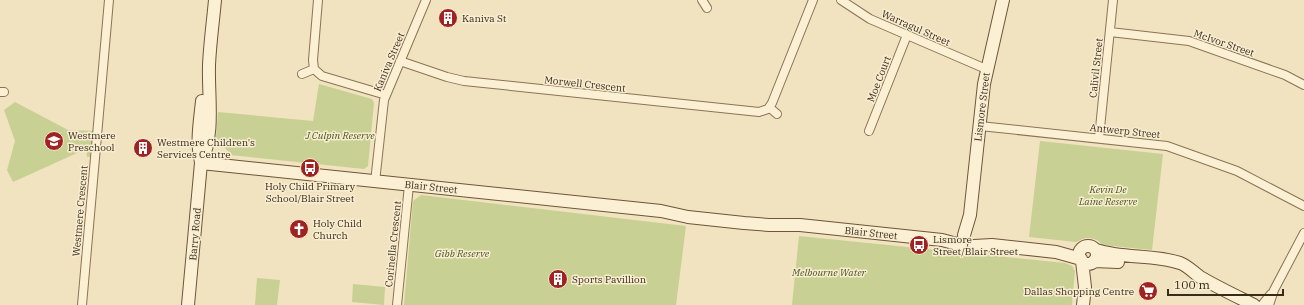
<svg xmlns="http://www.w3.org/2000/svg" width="1304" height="305" viewBox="0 0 1304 305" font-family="'IBM Plex Serif',serif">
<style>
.green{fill:#c8d093}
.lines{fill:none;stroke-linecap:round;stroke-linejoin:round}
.street-casing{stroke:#8b7356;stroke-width:10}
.secondary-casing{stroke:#6d543a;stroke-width:14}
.street{stroke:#fbf0d3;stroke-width:8}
.secondary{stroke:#fbf0d3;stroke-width:12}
.labels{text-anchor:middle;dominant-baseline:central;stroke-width:3;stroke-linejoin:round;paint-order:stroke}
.poi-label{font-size:10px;fill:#392b1c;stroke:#f8edd0;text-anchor:start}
.street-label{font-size:10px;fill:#392b1c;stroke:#f8edd0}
.park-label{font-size:10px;font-style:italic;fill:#495721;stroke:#f8edd0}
</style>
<rect width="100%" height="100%" fill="#f1e3bf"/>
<path class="green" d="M 319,84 L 372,99 L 374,103 L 368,166 L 364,169 L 231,155 L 216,137 L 218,112 L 313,121 Z
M 15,102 L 68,130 L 96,131 L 94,157 L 87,157 L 86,149 L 13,182 L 7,170 L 15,141 L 4,110 Z
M 1040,141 L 1163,154 L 1152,250 L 1103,245 L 1097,240 L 1090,238 L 1085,238 L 1076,242 L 1029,237 Z
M 421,195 L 686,226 L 676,305 L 404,305 L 413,201 Z
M 799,236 L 1065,263 L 1072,266 L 1075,271 L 1072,305 L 792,305 Z
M 257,278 L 280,280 L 277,305 L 255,305 Z
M 353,284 L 385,287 L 384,305 L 352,302 Z"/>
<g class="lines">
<g class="street-casing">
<path id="street" d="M 318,0 L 313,60 L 314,69 L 322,76 L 386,95
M 702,0 L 707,8
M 841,0 L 870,19 L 986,69
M 1110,32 L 1189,41 L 1285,75 L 1304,85
M 400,61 L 447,77 L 464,81 L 759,112 L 768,109 L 772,103 L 813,0
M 302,74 L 314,69
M 0,92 L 4,92
M 770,108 L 777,114
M 980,126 L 1167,146 L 1237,171 L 1304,206
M 869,131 L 907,35
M 1099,138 L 1113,0
M 375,182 L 384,100 L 426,0
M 82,305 L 109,0
M 397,305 L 409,185
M 1262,305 L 1271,294
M 1269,305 L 1274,290 L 1304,233"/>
</g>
<g class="secondary-casing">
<path id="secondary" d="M 201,162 C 196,142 200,121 202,101
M 201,163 L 661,211 L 688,217 L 744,223 L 769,225 L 800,225 L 942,240 L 961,245
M 964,235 L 970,215 L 984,84 L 1003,0
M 974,246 L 992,245 L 1056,252 L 1081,259
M1079 255a9 9 0 1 1 18 0a9 9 0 1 1-18 0Z
M 1096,250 C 1123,259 1153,254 1180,263 C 1188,266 1193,272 1200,277 C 1217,287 1236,296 1254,305
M 1082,261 L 1085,287 L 1083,305
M 1094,261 L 1118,262
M 188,305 L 201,163 C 215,133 208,97 209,65 C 210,43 213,22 215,0"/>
</g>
<use href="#street" class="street"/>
<use href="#secondary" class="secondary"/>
</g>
<defs>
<g id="building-disc" transform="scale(1)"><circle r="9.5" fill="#9e2322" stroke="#f8edd0"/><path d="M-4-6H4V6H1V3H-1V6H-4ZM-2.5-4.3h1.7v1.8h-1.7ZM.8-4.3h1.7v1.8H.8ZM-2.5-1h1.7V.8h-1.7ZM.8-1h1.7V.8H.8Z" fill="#fff"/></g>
<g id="school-disc" transform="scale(1)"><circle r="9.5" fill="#9e2322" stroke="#f8edd0"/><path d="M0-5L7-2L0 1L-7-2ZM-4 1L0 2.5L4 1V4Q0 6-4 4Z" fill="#fff"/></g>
<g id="bus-disc" transform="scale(1)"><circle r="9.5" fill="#9e2322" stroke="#f8edd0"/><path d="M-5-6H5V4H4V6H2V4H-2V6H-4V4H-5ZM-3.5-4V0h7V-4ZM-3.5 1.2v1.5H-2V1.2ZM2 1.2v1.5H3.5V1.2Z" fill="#fff"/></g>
<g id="church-disc" transform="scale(1)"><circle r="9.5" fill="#9e2322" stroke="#f8edd0"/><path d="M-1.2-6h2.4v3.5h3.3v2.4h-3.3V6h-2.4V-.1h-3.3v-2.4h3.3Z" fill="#fff"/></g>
<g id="supermarket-disc" transform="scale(1)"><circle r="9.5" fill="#9e2322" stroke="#f8edd0"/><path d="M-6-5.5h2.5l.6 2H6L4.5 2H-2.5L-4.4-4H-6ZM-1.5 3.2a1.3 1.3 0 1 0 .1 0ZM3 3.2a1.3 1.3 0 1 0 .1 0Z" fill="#fff"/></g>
</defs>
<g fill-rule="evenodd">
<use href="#building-disc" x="448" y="18"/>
<use href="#school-disc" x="54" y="141"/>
<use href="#building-disc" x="143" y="148"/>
<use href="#bus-disc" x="310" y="168"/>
<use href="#church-disc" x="299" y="229"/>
<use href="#bus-disc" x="919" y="245"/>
<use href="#building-disc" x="558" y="279"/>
<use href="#supermarket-disc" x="1148" y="291"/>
</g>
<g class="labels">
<g class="poi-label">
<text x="462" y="18">Kaniva St</text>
<text x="68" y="135">Westmere<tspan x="68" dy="12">Preschool</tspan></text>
<text x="157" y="142">Westmere Children's<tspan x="157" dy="12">Services Centre</tspan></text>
<text x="310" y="186" text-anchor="middle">Holy Child Primary<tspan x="310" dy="12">School/Blair Street</tspan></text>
<text x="313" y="223">Holy Child<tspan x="313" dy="12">Church</tspan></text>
<text x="933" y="239">Lismore<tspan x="933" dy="12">Street/Blair Street</tspan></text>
<text x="572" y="279">Sports Pavillion</text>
<text x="1134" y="291" text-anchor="end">Dallas Shopping Centre</text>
</g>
<g class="street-label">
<text transform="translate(916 28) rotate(24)">Warragul Street</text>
<text transform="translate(1224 43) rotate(19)">McIvor Street</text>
<text transform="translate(389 62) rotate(-67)">Kaniva Street</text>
<text transform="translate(1096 68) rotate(-84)">Calivil Street</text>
<text transform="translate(879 79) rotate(-69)">Moe Court</text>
<text transform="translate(585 84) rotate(6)">Morwell Crescent</text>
<text transform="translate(982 107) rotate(-83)">Lismore Street</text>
<text transform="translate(1125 131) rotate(6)">Antwerp Street</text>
<text transform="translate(431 187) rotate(6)">Blair Street</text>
<text transform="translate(80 211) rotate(-85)">Westmere Crescent</text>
<text transform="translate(871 233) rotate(6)">Blair Street</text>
<text transform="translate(195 234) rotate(-85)">Barry Road</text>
<text transform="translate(393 244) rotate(-84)">Corinella Crescent</text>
</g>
<g class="park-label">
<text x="340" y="135">J Culpin Reserve</text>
<text x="1108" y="189">Kevin De<tspan x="1108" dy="12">Laine Reserve</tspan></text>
<text x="462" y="253">Gibb Reserve</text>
<text x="829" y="272">Melbourne Water</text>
</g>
</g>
<path d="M1168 289v6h115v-6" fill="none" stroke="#392b1c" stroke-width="2"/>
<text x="1174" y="289" font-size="12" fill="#392b1c" stroke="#f8edd0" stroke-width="3" paint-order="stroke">100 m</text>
</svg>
